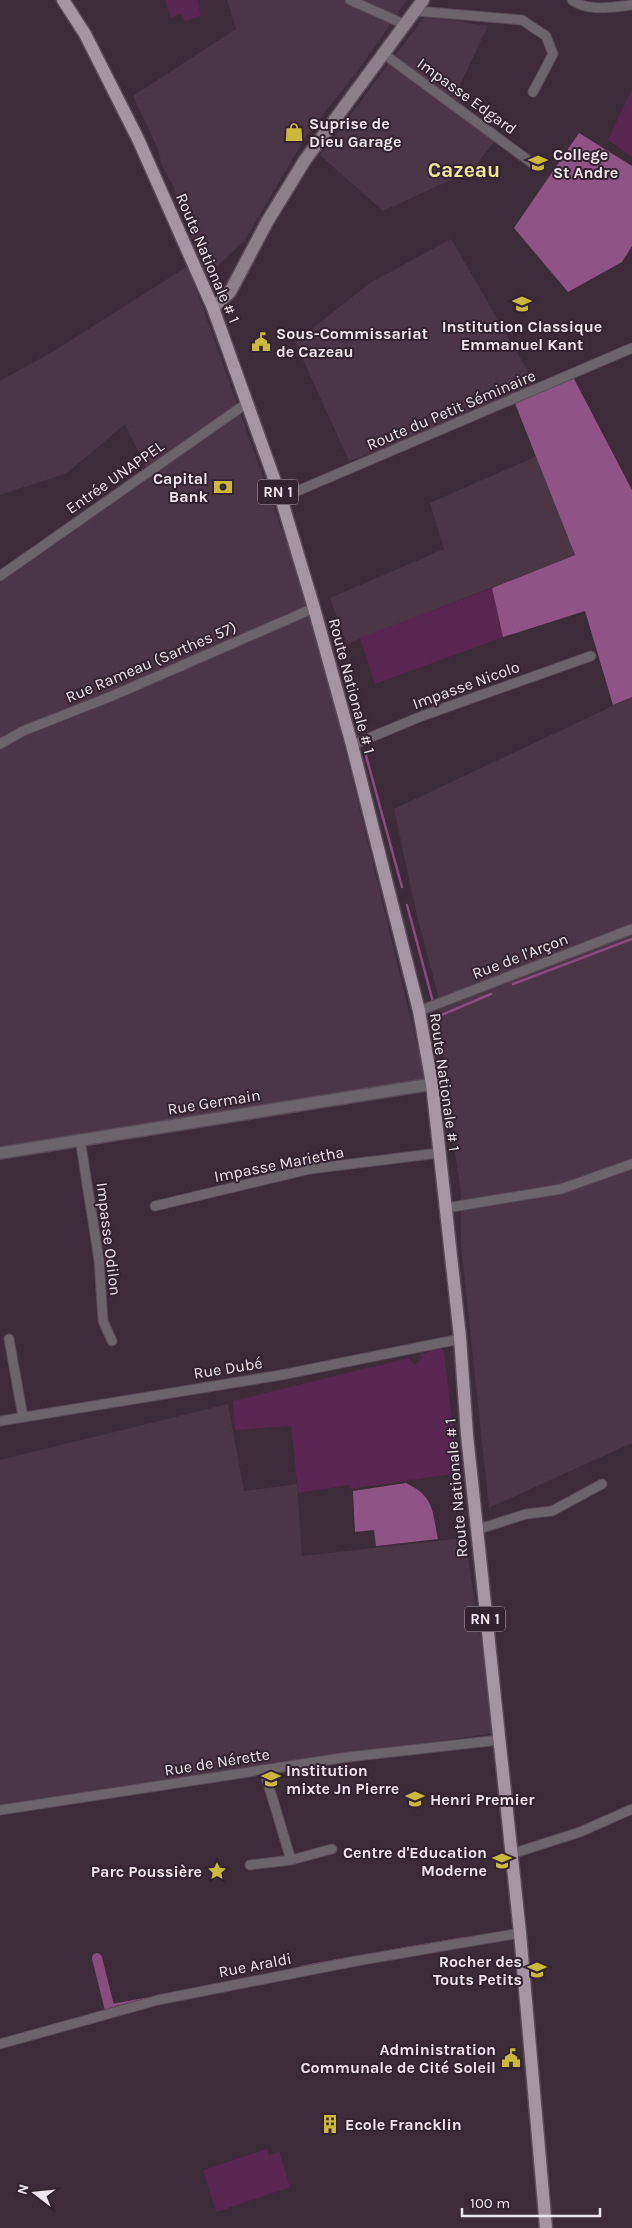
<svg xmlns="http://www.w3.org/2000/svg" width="632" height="2228" viewBox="0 0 632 2228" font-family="Karla,sans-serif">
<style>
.built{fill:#4b3547}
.green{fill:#592652}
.forest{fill:#8f5386}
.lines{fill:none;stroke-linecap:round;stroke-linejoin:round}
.stream{stroke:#884c7e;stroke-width:2.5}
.canal{stroke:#884c7e;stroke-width:10}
.minor-casing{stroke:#5a4957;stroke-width:11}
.tertiary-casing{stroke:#5a4957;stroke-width:14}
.secondary-casing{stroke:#5a4957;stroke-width:15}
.primary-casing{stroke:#5a4957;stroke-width:15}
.minor{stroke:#6d646b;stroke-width:9}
.tertiary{stroke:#6d646b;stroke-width:11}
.secondary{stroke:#8d7f8a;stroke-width:12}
.primary{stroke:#a694a2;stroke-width:12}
.labels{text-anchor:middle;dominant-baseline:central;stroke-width:4;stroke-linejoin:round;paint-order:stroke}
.shield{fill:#33222f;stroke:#b7aab5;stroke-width:1}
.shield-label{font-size:15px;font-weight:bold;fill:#f0e5ee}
.street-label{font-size:16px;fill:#f0e5ee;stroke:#33222f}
.poi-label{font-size:16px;font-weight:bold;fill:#f0e5ee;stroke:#33222f;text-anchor:start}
.district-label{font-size:21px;font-weight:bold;fill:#f1e696;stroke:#33222f}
</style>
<rect width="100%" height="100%" fill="#3d2b3a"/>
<path class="built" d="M 227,0 L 407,0 L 359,69 L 306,136 L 245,240 L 206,277 L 174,188 L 162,166 L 158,149 L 133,96 L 236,29 Z
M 425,16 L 488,26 L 455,95 L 494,142 L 472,170 L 383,211 L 320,155 Z
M 451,239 L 540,392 L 349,461 L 295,342 L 370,283 Z
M 188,266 L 285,539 L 308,598 L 426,1081 L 0,1147 L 0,583 L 148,479 L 145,465 L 125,424 L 67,473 L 0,495 L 0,381 L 54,351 Z
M 537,456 L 575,555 L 347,644 L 330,598 L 444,549 L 430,503 Z
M 632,697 L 632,1443 L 489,1508 L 461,1245 L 461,1194 L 448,1103 L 437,991 L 417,916 L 394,809 Z
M 228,1404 L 244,1491 L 297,1484 L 302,1556 L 465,1538 L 495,1733 L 0,1807 L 0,1460 Z"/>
<path class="green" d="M 165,0 L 197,0 L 201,16 L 185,21 L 181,13 L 171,18 Z
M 632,89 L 632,157 L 608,140 Z
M 492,588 L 503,637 L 375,684 L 360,638 Z
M 441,1348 L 444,1351 L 458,1473 L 350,1489 L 349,1485 L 298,1493 L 291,1426 L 235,1430 L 233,1401 L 409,1358 L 415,1365 L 422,1359 L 421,1354 Z
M 267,2149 L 269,2155 L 279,2152 L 290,2187 L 216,2212 L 203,2170 Z"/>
<path class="forest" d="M 579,133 L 632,166 L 632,246 L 622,262 L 568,292 L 514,228 Z
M 573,377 L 632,490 L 632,697 L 613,705 L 585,611 L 503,637 L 492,588 L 575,555 L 514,401 Z
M 406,1483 C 435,1497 432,1511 438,1539 L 376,1546 L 374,1530 L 355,1532 L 353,1491 Z"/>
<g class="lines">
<path class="stream" d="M 365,752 L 402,887
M 407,905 L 433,1002
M 513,984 L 632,939
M 437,1017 L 491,994
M 384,1952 L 465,1938
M 301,1967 L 349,1958
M 113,2005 L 146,1999"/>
<path class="canal" d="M 97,1958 L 110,2010"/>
<g class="minor-casing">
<path id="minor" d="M 350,0 L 406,25
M 572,0 C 588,12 614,7 632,5
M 417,11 L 522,20 L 546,36 L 553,54 L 533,92
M 384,54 L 532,163
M 281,498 L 632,348
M 0,576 L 247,403
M 0,744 L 23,731 L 112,696 L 314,608
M 352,745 L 422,716 L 591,656
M 419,1011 L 632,929
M 80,1139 L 99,1260 L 103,1321 L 112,1341
M 155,1206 L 310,1169 L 439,1153
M 446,1208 L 561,1189 L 632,1164
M 9,1339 L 23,1417
M 0,1421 L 281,1375 L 460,1339
M 476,1530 L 526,1514 L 552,1511 L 602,1484
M 264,1770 L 291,1860
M 0,1810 L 348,1757 L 499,1740
M 511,1854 L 580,1832 L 632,1809
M 250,1865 L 291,1860 L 332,1849
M 0,2044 L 158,2000 L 356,1961 L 520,1933"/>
</g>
<g class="tertiary-casing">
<path id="tertiary" d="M 0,1153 L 432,1084"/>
</g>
<g class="secondary-casing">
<path id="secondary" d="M 213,308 L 230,292 L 267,222 L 305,160 L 423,0"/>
</g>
<g class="primary-casing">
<path id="primary" d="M 63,0 L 85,34 L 138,139 L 213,308 L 281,498 L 314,608 L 352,745 L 419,1011 L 432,1084 L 460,1337 L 467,1435 L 520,1933 L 546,2228"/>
</g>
<use href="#minor" class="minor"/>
<use href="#tertiary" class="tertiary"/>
<use href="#secondary" class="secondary"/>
<use href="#primary" class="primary"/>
</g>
<defs>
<g id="shop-bare" transform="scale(1.5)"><path d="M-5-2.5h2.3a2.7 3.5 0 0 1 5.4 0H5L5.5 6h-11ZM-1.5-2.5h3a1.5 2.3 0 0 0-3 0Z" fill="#cbba39" stroke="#33222f" stroke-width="2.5" paint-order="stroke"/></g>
<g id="school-bare" transform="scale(1.5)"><path d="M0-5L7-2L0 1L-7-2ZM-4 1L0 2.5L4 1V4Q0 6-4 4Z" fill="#cbba39" stroke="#33222f" stroke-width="2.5" paint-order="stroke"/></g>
<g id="civic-bare" transform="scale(1.5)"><path d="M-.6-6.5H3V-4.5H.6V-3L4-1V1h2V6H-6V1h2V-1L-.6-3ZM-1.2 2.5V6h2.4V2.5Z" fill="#cbba39" stroke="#33222f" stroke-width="2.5" paint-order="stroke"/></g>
<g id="bank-bare" transform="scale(1.5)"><path d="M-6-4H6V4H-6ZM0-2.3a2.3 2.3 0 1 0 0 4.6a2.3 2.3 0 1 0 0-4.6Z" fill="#cbba39" stroke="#33222f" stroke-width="2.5" paint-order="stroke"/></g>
<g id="sight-bare" transform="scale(1.5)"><path d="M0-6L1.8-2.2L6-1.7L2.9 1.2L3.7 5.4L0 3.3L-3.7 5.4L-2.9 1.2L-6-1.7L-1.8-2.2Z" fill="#cbba39" stroke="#33222f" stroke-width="2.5" paint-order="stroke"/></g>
<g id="building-bare" transform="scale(1.5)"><path d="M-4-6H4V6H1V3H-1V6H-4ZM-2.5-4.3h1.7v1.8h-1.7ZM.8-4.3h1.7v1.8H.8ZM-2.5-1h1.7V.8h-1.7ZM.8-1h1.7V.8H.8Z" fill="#cbba39" stroke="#33222f" stroke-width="2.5" paint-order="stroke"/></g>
</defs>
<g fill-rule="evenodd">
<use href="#shop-bare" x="294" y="132"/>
<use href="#school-bare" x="538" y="163"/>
<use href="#school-bare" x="522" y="304"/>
<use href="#civic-bare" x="261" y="342"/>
<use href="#bank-bare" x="223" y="487"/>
<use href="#school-bare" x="271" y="1779"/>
<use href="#school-bare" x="415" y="1799"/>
<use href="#school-bare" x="502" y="1861"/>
<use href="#sight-bare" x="217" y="1871"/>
<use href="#school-bare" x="537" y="1970"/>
<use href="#civic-bare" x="511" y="2058"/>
<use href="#building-bare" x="330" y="2124"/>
</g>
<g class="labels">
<g class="shield">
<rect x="258" y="479.5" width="40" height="25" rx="4"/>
<rect x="465" y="1606.5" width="40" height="25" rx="4"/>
</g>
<g class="shield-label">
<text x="278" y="492">RN 1</text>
<text x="485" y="1619">RN 1</text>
</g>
<g class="street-label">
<text transform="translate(467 96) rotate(36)">Impasse Edgard</text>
<text transform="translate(208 258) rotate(67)">Route Nationale # 1</text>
<text transform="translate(451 410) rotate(-23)">Route du Petit Séminaire</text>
<text transform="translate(115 477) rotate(-35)">Entrée UNAPPEL</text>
<text transform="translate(151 662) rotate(-23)">Rue Rameau (Sarthes 57)</text>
<text transform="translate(466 685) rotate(-20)">Impasse Nicolo</text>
<text transform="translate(352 686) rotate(75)">Route Nationale # 1</text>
<text transform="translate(520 956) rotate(-21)">Rue de l'Arçon</text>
<text transform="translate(445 1082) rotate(82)">Route Nationale # 1</text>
<text transform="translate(214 1102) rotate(-9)">Rue Germain</text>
<text transform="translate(279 1164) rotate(-11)">Impasse Marietha</text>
<text transform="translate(109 1239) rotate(83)">Impasse Odilon</text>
<text transform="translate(228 1368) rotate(-9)">Rue Dubé</text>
<text transform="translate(456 1488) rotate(-95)">Route Nationale # 1</text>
<text transform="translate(217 1762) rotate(-9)">Rue de Nérette</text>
<text transform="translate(255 1965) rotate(-11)">Rue Araldi</text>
</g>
<g class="poi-label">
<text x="309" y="123">Suprise de<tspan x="309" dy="18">Dieu Garage</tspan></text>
<text x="553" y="154">College<tspan x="553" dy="18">St Andre</tspan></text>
<text x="522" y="326" text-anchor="middle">Institution Classique<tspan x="522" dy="18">Emmanuel Kant</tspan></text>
<text x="276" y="333">Sous-Commissariat<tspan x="276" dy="18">de Cazeau</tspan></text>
<text x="208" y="478" text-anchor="end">Capital<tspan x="208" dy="18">Bank</tspan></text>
<text x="286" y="1770">Institution<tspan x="286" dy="18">mixte Jn Pierre</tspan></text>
<text x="430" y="1799">Henri Premier</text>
<text x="487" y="1852" text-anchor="end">Centre d'Education<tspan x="487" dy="18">Moderne</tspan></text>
<text x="202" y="1871" text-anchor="end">Parc Poussière</text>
<text x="522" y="1961" text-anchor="end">Rocher des<tspan x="522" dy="18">Touts Petits</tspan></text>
<text x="496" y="2049" text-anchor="end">Administration<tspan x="496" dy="18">Communale de Cité Soleil</tspan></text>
<text x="345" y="2124">Ecole Francklin</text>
</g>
<g class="district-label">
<text x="464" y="170">Cazeau</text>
</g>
</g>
<g transform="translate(35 2193) rotate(286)" stroke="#33222f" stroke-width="4" paint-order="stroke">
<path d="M0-4L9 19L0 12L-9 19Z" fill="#f0e5ee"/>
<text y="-8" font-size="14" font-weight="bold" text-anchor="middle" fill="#f0e5ee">N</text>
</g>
<path d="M462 2208v8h138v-8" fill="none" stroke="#f0e5ee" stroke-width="2.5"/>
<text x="470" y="2208" font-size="15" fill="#f0e5ee" stroke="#33222f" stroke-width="4" paint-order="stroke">100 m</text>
</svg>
